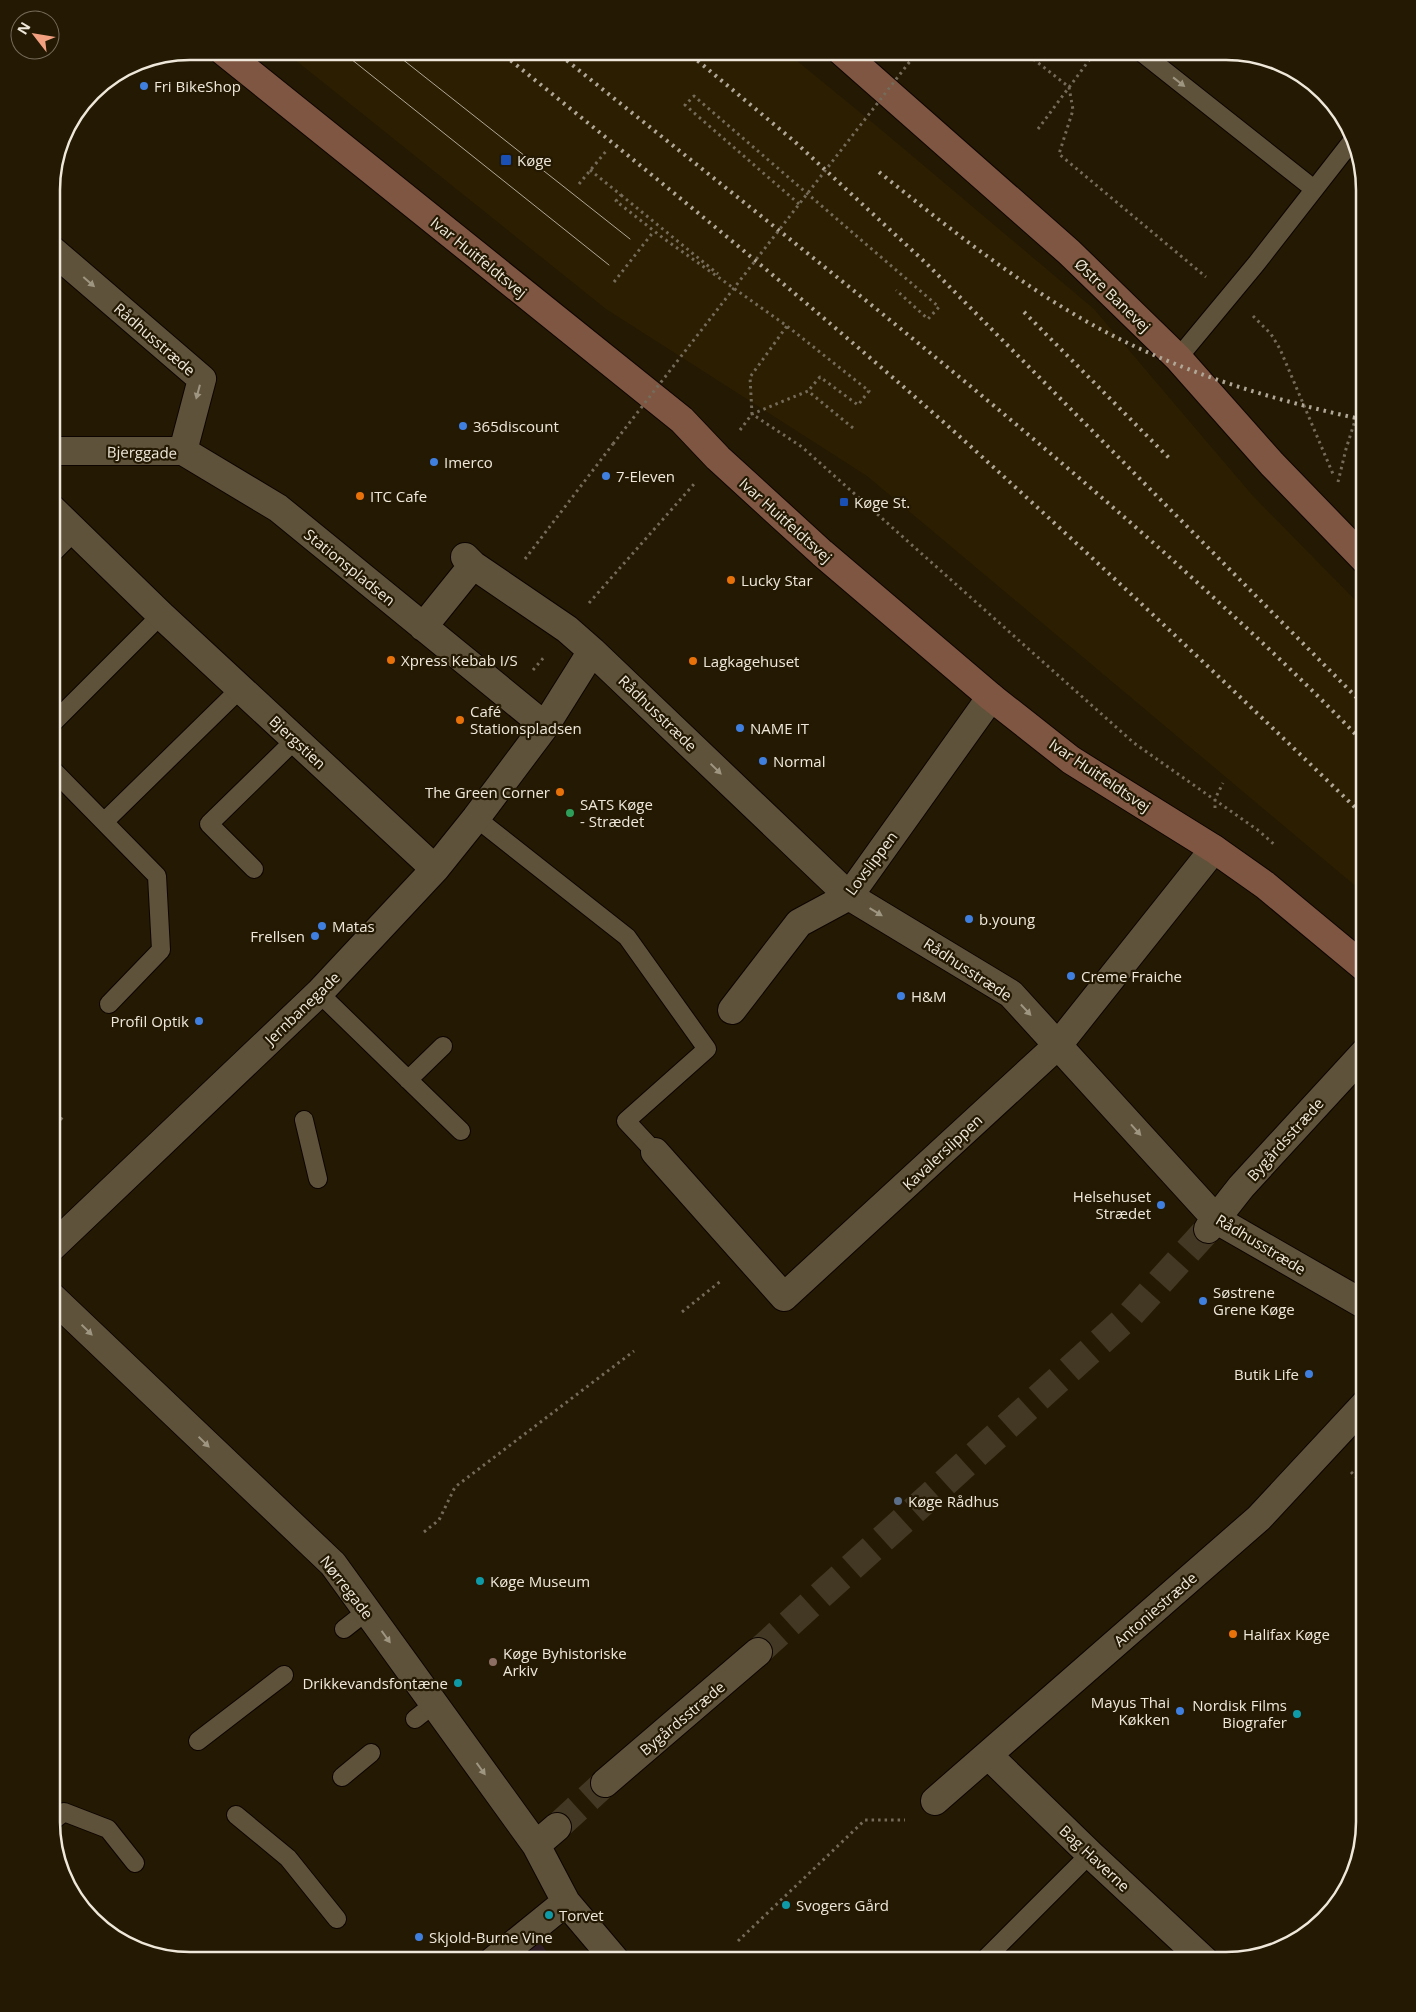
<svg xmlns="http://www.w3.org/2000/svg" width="1416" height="2012" viewBox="0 0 1416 2012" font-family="'Open Sans',sans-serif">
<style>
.commercial{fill:#2e1c23}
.built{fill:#2c1e00}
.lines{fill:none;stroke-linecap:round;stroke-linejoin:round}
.street-tunnel{stroke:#423823;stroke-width:28;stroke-dasharray:28 14;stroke-linecap:butt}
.lane-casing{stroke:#0d0400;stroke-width:20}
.street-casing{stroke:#0d0400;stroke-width:30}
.secondary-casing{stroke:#0d0400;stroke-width:30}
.path{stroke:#756b59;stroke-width:3;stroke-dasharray:2.5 4;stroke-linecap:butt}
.lane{stroke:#5e523a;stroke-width:18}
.street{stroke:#5e523a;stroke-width:28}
.secondary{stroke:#7f5641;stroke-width:28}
.tram{stroke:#b0a797;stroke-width:1}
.rail{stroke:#b0a797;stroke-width:4;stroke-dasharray:2.5 5;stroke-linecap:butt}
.path-bridge{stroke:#756b59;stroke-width:3;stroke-dasharray:2.5 4;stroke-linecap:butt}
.oneway{fill:#9f9682}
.shop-dot{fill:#3f7fe0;stroke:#241903;stroke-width:2}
.transit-dot{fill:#1a4fb4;stroke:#241903;stroke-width:2}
.food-dot{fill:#e8710a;stroke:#241903;stroke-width:2}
.leisure-dot{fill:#2e9e5b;stroke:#241903;stroke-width:2}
.service-dot{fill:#5c6f8a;stroke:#241903;stroke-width:2}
.culture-dot{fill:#0f9aa8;stroke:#241903;stroke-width:2}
.education-dot{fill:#8d6e63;stroke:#241903;stroke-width:2}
.labels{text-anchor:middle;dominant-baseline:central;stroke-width:4.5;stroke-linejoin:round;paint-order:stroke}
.poi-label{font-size:15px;fill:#efe8da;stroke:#241903;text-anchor:start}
.street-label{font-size:15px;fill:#efe8da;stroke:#241903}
.rim{fill:none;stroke:#efe8da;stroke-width:2.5}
</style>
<rect width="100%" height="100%" fill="#241903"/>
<path class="commercial" d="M 527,1926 L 554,1961 L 483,1961 Z"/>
<path class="built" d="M 284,51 L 785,51 L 884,132 L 1094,309 L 1253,496 L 1365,610 L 1365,894 L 867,476 L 606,309 Z"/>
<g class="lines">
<path class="street-tunnel" d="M 758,1652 L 1131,1314 L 1208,1229
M 557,1827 L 605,1783"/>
<g class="lane-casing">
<path id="lane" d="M 1141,52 L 1314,189
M 1178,358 L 1256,264 L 1352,141
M 51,555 L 75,531
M 51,725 L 161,615
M 51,768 L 157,876 L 161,950 L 109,1004
M 476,818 L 627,937 L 707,1049 L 626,1121 L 655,1152
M 104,822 L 240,689
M 254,869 L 209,824 L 295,740
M 319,993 L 461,1131
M 408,1080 L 443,1046
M 304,1120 L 318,1179
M 344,1629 L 367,1611
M 415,1719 L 434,1704
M 198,1741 L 284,1675
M 342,1777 L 371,1753
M 236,1815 L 288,1858 L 337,1919
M 51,1822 L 64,1812 L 108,1829 L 135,1863
M 983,1961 L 1090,1854"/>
</g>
<g class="street-casing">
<path id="street" d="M 52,250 L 202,379 L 183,451
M 51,451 L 183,451 L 278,508 L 545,726
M 51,508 L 161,615 L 435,869
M 465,557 L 473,565 L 567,629 L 592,651 L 849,896 L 1011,994 L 1217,1220 L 1365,1305
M 423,627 L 473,565
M 732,1010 L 799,923 L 849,896 L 991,697
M 655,1152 L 784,1297 L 1058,1045 L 1214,849
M 1208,1229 L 1241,1187 L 1365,1052
M 51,1248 L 319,993 L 435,869 L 476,818 L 545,726 L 592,651
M 51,1296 L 333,1564 L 536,1845 L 566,1902
M 988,1755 L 1090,1854 L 1205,1961
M 605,1783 L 758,1652
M 935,1801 L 1259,1518 L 1365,1404
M 536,1845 L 557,1827
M 493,1961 L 566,1902 L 616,1961"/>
</g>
<g class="secondary-casing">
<path id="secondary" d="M 223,51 L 682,420 L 718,458 L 822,553 L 991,697 L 1071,760 L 1214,849 L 1265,885 L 1365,968
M 841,51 L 1069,252 L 1178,358 L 1272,464 L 1365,560"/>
</g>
<path class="path" d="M 1023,51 L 1069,87 L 1073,110 L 1059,154 L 1206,277
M 1038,129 L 1096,51
M 590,170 L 621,195 L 616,201 L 663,238 L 787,326 L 869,391 L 858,405 L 820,377 L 808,391
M 579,184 L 607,150
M 621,195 L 718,274
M 799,204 L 685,105 L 694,96 L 939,307 L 928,319 L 896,290
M 614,282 L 654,231
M 1253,316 L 1271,334 L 1280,349 L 1333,474
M 853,428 L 808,391 L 752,414 L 802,447 L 1134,743 L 1259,831 L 1276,846
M 740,430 L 752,414 L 750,377 L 787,326
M 1338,482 L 1346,449 L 1365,389
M 525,559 L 613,444
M 589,603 L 694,484
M 533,670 L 545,656
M 1215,808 L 1215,799 L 1223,783
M 51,1109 L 65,1122
M 682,1312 L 722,1280
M 1351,1472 L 1365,1486
M 424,1532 L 439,1520 L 455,1487 L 634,1351
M 738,1941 L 865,1820 L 905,1820"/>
<use href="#lane" class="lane"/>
<use href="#street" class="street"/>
<use href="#secondary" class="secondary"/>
<path class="tram" d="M 341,51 L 609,265
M 392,51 L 630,239"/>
<path class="rail" d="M 499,51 C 654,176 809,302 958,435 C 1096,560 1231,687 1365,817
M 555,51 C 761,217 970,379 1167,555 C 1234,616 1302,678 1365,744
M 686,51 L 794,141 L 927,264 L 1365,706
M 879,172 C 945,225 1011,278 1084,320 C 1171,370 1268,399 1365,420
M 1024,312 L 1169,458"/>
<path class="path-bridge" d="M 613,444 L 918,51"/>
</g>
<defs><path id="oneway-solid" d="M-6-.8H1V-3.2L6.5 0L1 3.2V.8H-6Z" transform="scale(1.25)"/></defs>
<g class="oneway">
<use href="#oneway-solid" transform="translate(1179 82) rotate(38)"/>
<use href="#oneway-solid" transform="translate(89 282) rotate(41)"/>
<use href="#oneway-solid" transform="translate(198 392) rotate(105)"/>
<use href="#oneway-solid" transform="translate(716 769) rotate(44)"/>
<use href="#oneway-solid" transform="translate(876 912) rotate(31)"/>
<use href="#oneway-solid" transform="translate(1026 1010) rotate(47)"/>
<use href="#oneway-solid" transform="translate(1136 1130) rotate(48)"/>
<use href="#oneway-solid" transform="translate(87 1330) rotate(44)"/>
<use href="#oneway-solid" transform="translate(204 1442) rotate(44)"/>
<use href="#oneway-solid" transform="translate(386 1637) rotate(54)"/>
<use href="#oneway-solid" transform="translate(481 1769) rotate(54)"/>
</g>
<g class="shop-dot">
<circle cx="144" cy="86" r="5"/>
<circle cx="463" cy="426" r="5"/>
<circle cx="434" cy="462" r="5"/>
<circle cx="606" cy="476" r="5"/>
<circle cx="740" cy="728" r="5"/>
<circle cx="763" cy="761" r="5"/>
<circle cx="969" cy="919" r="5"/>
<circle cx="322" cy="926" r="5"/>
<circle cx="315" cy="936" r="5"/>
<circle cx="1071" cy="976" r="5"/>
<circle cx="901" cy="996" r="5"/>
<circle cx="199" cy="1021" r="5"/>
<circle cx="1161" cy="1205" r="5"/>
<circle cx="1203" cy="1301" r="5"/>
<circle cx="1309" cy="1374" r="5"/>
<circle cx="1180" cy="1711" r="5"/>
<circle cx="419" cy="1937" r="5"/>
</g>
<g class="transit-dot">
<rect x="500" y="154" width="12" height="12" rx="2.5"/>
<rect x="839" y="497" width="10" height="10" rx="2.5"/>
</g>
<g class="food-dot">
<circle cx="360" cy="496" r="5"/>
<circle cx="731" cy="580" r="5"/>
<circle cx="391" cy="660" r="5"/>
<circle cx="693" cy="661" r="5"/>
<circle cx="460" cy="720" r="5"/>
<circle cx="560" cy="792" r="5"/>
<circle cx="1233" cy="1634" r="5"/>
</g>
<circle class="leisure-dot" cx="570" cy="813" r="5"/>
<circle class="service-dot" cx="898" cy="1501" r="5"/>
<g class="culture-dot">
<circle cx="480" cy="1581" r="5"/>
<circle cx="458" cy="1683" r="5"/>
<circle cx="1297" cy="1714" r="5"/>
<circle cx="786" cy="1905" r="5"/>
<circle cx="549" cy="1915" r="5"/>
</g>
<circle class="education-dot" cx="493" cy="1662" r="5"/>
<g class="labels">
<g class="poi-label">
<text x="154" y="86">Fri BikeShop</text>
<text x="517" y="160">Køge</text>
<text x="473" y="426">365discount</text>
<text x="444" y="462">Imerco</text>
<text x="616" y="476">7-Eleven</text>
<text x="370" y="496">ITC Cafe</text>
<text x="854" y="502">Køge St.</text>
<text x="741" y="580">Lucky Star</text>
<text x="401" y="660">Xpress Kebab I/S</text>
<text x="703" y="661">Lagkagehuset</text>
<text x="470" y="711">Café<tspan x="470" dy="17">Stationspladsen</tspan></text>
<text x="750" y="728">NAME IT</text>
<text x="773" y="761">Normal</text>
<text x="550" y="792" text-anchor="end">The Green Corner</text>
<text x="580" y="804">SATS Køge<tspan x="580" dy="17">- Strædet</tspan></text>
<text x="979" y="919">b.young</text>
<text x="332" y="926">Matas</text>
<text x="305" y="936" text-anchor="end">Frellsen</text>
<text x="1081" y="976">Creme Fraiche</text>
<text x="911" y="996">H&amp;M</text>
<text x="189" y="1021" text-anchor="end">Profil Optik</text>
<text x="1151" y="1196" text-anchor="end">Helsehuset<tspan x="1151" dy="17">Strædet</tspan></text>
<text x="1213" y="1292">Søstrene<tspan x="1213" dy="17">Grene Køge</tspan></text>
<text x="1299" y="1374" text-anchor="end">Butik Life</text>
<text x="908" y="1501">Køge Rådhus</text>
<text x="490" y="1581">Køge Museum</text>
<text x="1243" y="1634">Halifax Køge</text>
<text x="503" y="1653">Køge Byhistoriske<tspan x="503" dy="17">Arkiv</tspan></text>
<text x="448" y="1683" text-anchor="end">Drikkevandsfontæne</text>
<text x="1170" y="1702" text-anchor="end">Mayus Thai<tspan x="1170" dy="17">Køkken</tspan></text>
<text x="1287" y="1705" text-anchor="end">Nordisk Films<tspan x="1287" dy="17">Biografer</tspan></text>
<text x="796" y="1905">Svogers Gård</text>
<text x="559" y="1915">Torvet</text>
<text x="429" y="1937">Skjold-Burne Vine</text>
</g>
<g class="street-label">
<text transform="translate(479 257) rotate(39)">Ivar Huitfeldtsvej</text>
<text transform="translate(1113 295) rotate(44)">Østre Banevej</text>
<text transform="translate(155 339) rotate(41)">Rådhusstræde</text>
<text transform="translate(142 452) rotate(1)">Bjerggade</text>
<text transform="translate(786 520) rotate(42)">Ivar Huitfeldtsvej</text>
<text transform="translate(350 567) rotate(39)">Stationspladsen</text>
<text transform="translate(658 713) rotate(44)">Rådhusstræde</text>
<text transform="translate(298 742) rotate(43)">Bjergstien</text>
<text transform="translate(1100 775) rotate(34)">Ivar Huitfeldtsvej</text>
<text transform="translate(871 863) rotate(-53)">Lovslippen</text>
<text transform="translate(968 969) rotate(33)">Rådhusstræde</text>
<text transform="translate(302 1008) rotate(-44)">Jernbanegade</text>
<text transform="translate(1285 1139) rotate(-48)">Bygårdsstræde</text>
<text transform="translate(942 1152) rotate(-43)">Kavalerslippen</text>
<text transform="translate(1261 1244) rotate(31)">Rådhusstræde</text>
<text transform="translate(347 1587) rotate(52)">Nørregade</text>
<text transform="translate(1155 1609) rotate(-41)">Antoniestræde</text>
<text transform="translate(682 1718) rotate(-40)">Bygårdsstræde</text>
<text transform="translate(1095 1858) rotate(43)">Bag Haverne</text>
</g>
</g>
<path d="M0 0H1416V2012H0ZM190 60H1226A130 130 0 0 1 1356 190V1822A130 130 0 0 1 1226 1952H190A130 130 0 0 1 60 1822V190A130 130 0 0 1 190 60Z" fill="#241903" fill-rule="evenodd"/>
<path class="rim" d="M190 60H1226A130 130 0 0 1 1356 190V1822A130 130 0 0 1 1226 1952H190A130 130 0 0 1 60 1822V190A130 130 0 0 1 190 60Z"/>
<g transform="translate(35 35) rotate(301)"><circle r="24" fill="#241903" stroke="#756c59"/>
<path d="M0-4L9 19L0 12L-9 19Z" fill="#f3a081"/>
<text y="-8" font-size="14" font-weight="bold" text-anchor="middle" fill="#efe8da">N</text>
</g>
</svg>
